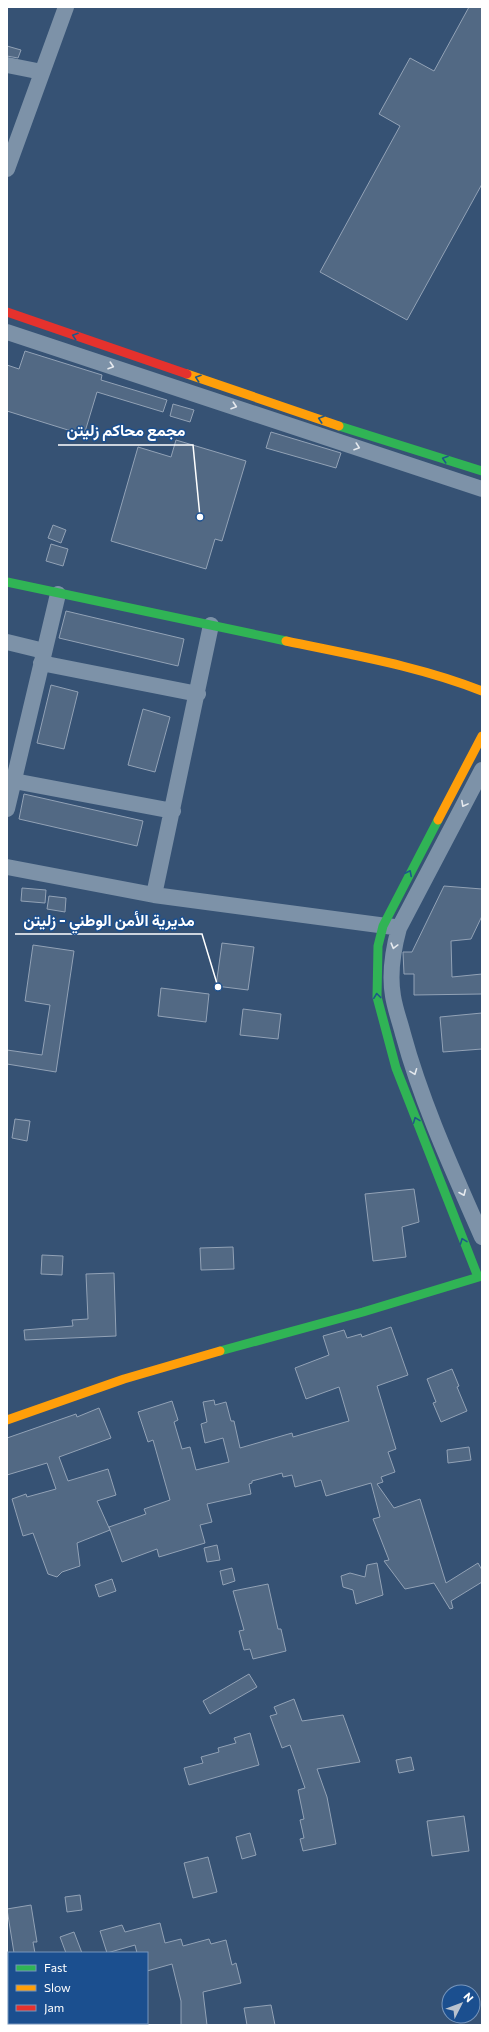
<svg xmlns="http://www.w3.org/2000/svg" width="489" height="2032" viewBox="0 0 489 2032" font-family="Commissioner,Vazirmatn,sans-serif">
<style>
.building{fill:#526984;stroke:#92a2b6}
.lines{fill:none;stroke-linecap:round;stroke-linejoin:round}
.street{stroke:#7d92a8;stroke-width:16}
.fast{stroke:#30b455;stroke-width:9}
.slow{stroke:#ff9f0a;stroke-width:9}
.jam{stroke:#e5322d;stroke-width:9}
.oneway{stroke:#1d5989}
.oneway2{stroke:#e5e9ee}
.leader{fill:none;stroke:#fff;stroke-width:1.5}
.callout-dot{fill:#fff;stroke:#1b4f8f;stroke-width:1.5}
.callout-label{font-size:16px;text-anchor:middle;font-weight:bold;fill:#fff;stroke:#1b4f8f;stroke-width:3;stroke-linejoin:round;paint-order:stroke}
</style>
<rect width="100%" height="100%" fill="#365274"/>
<path class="building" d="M 469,7 L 482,7 L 482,184 L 407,320 L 320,272 L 400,126 L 379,114 L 410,58 L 434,71 Z
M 7,46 L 21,50 L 18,58 L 7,56 Z
M 25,351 L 102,375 L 101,380 L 167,400 L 163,412 L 97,392 L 84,435 L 7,411 L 7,365 L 19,369 Z
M 173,404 L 194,410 L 190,422 L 170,416 Z
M 271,432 L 341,453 L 336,468 L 266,448 Z
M 176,440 L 246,461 L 222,541 L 215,539 L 206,569 L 111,541 L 138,447 L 171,457 Z
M 53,525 L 66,530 L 61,543 L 48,538 Z
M 51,544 L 68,549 L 63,566 L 46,561 Z
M 66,611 L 184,639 L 178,666 L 59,638 Z
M 51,685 L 78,692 L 64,749 L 37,743 Z
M 143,709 L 170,717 L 155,772 L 128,765 Z
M 24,794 L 143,821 L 137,846 L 19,819 Z
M 444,886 L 482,889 L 482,916 L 471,939 L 451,941 L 452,977 L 482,974 L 482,994 L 414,995 L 414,974 L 404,974 L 403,952 L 412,952 Z
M 22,888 L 46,890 L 45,903 L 21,901 Z
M 49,896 L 66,898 L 65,912 L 47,909 Z
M 222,943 L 254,947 L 248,990 L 216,986 Z
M 33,945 L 74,951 L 56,1072 L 7,1064 L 7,1050 L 42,1055 L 50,1005 L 25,1001 Z
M 161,988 L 209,994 L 206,1022 L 158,1016 Z
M 243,1009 L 281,1014 L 278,1039 L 240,1035 Z
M 482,1013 L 482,1049 L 443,1052 L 440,1017 Z
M 15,1119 L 30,1121 L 27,1141 L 12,1138 Z
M 414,1189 L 419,1222 L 402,1227 L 406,1257 L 373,1261 L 365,1194 Z
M 233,1247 L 234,1269 L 201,1270 L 200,1248 Z
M 42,1255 L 63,1256 L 62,1275 L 41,1274 Z
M 114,1273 L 116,1336 L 25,1340 L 24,1330 L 73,1326 L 72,1320 L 88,1319 L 86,1274 Z
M 391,1327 L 408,1375 L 377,1386 L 396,1449 L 388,1452 L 395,1472 L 381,1477 L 383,1482 L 377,1484 L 394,1508 L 420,1499 L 446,1583 L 478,1563 L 482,1570 L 482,1582 L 451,1601 L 453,1608 L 450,1609 L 434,1583 L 405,1589 L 384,1561 L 389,1560 L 373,1519 L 380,1517 L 371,1483 L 326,1496 L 321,1480 L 295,1487 L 292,1475 L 283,1477 L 282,1473 L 252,1481 L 252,1483 L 249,1484 L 251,1494 L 207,1504 L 212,1522 L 200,1525 L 205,1543 L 159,1557 L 157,1549 L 122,1562 L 109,1527 L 146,1514 L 144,1509 L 170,1500 L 153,1440 L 148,1442 L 138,1412 L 172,1401 L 178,1420 L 174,1422 L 182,1449 L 190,1447 L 196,1470 L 229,1462 L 223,1438 L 205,1443 L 201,1424 L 207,1422 L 203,1402 L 214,1400 L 215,1405 L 226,1402 L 231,1421 L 234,1421 L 240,1448 L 292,1433 L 293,1437 L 349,1421 L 339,1387 L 306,1399 L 295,1368 L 329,1355 L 323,1336 L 344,1330 L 347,1338 L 361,1334 L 362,1337 Z
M 452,1369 L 459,1386 L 457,1387 L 467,1411 L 441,1422 L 433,1403 L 436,1402 L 427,1379 Z
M 99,1408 L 111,1438 L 59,1457 L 68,1481 L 108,1469 L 116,1495 L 97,1501 L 110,1530 L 77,1543 L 80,1566 L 62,1572 L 57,1577 L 48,1574 L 33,1533 L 23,1536 L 12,1499 L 26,1494 L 27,1497 L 56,1489 L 47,1463 L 7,1475 L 7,1438 L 76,1414 L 77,1417 Z
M 469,1447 L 471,1460 L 448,1463 L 447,1450 Z
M 217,1545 L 220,1560 L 207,1562 L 204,1548 Z
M 377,1563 L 383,1595 L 356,1604 L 353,1590 L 343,1587 L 341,1576 L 350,1573 L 365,1577 L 367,1565 Z
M 232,1568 L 235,1581 L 223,1585 L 220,1571 Z
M 112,1579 L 116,1591 L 99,1597 L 95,1585 Z
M 268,1584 L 278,1629 L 281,1629 L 286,1651 L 253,1659 L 250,1649 L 244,1650 L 239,1631 L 244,1630 L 233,1591 Z
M 249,1674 L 257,1687 L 210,1714 L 203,1701 Z
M 294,1699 L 302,1721 L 343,1715 L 360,1762 L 317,1769 L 327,1797 L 336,1844 L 303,1851 L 300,1839 L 304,1838 L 300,1820 L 304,1819 L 298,1790 L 305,1788 L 290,1745 L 282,1748 L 270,1716 L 277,1714 L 274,1707 Z
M 250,1733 L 259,1765 L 189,1785 L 184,1768 L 203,1763 L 201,1757 L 219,1752 L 218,1748 L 236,1743 L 234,1738 Z
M 411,1757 L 414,1770 L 399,1773 L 396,1760 Z
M 464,1816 L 469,1851 L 432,1856 L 427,1821 Z
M 250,1833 L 256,1855 L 242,1859 L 236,1837 Z
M 208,1857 L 217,1892 L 193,1898 L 184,1863 Z
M 80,1895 L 82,1910 L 67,1912 L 65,1897 Z
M 31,1905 L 37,1942 L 33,1942 L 35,1953 L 14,1953 L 7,1909 Z
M 160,1923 L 165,1943 L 181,1939 L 183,1946 L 209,1939 L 211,1944 L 226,1940 L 232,1965 L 236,1963 L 241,1983 L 203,1992 L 207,2025 L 181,2025 L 181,2001 L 172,1964 L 147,1971 L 147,1953 L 137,1953 L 135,1945 L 107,1953 L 100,1931 L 122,1925 L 125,1932 Z
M 74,1932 L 82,1953 L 66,1953 L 60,1937 Z
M 271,2005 L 275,2025 L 247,2025 L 244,2008 Z"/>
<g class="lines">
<path class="street" d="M 7,65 L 42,72
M 7,169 L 66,7
M 7,332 L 482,489
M 7,642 L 44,651
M 41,663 L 198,694
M 482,770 L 399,928 C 393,950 389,973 393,996 C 395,1009 400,1022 403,1034 C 422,1104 453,1171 482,1237
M 14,781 L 173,811
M 7,809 L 58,594
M 7,867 L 154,895 L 394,927
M 154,895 L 211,625"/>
<path class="fast" d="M 339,426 L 482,471
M 7,582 L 286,641
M 438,820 L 383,926 L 378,946 L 377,997 L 396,1068 L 478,1277
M 220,1351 L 363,1312 L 482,1276"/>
<path class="slow" d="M 187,374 L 339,426
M 286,641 C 352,655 419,666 482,691
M 438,820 L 482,736
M 7,1420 L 124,1379 L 220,1351"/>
<path class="jam" d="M 7,312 L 187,374"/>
</g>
<defs><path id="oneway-chevron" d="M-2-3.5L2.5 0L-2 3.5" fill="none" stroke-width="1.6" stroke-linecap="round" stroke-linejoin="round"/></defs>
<g class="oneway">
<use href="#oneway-chevron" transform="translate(75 336) rotate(-161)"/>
<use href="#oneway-chevron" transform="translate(198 378) rotate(-161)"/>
<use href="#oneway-chevron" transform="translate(321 419) rotate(-161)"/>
<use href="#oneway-chevron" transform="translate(445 459) rotate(-162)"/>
<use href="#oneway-chevron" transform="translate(409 873) rotate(-63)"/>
<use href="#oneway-chevron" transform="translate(377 996) rotate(-97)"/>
<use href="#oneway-chevron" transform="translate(416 1120) rotate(-111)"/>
<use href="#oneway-chevron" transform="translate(463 1241) rotate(-111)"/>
</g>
<g class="oneway2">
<use href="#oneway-chevron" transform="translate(111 366) rotate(18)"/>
<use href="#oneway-chevron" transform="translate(234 406) rotate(18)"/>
<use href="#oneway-chevron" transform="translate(357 447) rotate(19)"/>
<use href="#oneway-chevron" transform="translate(464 804) rotate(118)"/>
<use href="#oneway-chevron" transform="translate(394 946) rotate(105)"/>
<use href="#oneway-chevron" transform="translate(414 1072) rotate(69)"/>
<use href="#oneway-chevron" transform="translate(463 1193) rotate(67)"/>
</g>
<path class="leader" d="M200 517L193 445H58M218 987L202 934H15"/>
<g class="callout-dot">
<circle cx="200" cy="517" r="4"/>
<circle cx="218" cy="987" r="4"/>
</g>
<g class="callout-label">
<text x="126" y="436">مجمع محاكم زليتن</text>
<text x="109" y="926">مديرية الأمن الوطني - زليتن</text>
</g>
<rect width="489" height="2032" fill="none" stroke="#ffffff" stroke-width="16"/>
<rect x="8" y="1952" width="140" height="72" fill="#1b4f8f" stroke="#7695bc"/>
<rect x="16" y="1965" width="20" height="6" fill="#30b455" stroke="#7695bc"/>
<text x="44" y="1972" font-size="12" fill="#ffffff">Fast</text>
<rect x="16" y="1985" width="20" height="6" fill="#ff9f0a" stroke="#7695bc"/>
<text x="44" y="1992" font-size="12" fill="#ffffff">Slow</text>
<rect x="16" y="2005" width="20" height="6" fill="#e5322d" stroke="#7695bc"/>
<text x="44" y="2012" font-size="12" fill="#ffffff">Jam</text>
<g transform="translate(461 2004) rotate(48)"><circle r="19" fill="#1b4f8f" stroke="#7695bc"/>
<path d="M0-3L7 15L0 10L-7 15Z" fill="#b9c2ce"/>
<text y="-6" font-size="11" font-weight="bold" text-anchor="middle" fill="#ffffff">N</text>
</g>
</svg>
